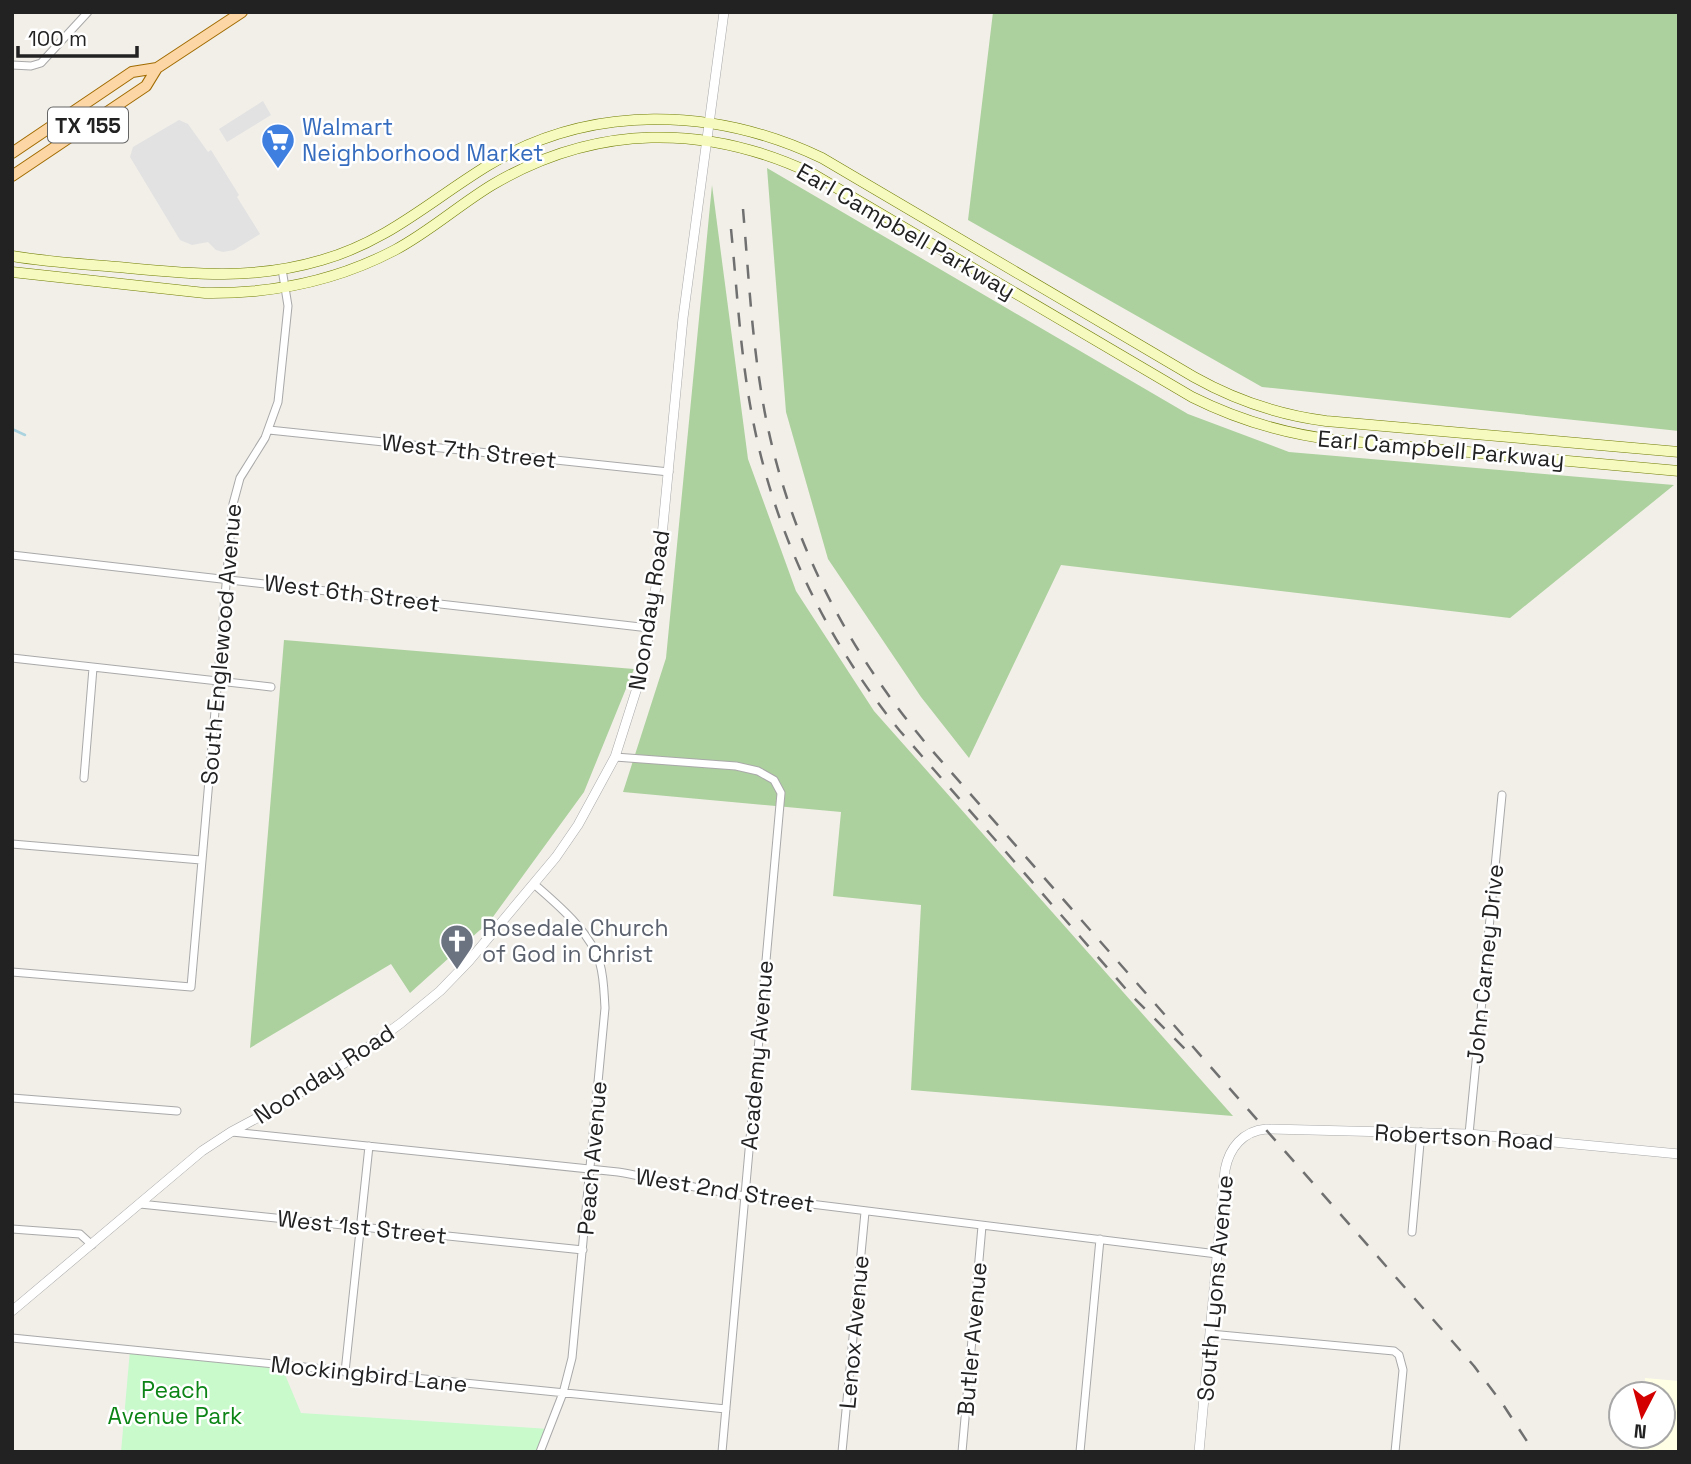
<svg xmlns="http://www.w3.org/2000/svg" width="1691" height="1464" viewBox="0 0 1691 1464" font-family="'Space Grotesk',sans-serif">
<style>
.education{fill:#ffffe5}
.forest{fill:#add19e}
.park{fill:#c8facc}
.parking{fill:#e2e2e2}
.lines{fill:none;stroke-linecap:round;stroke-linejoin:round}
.stream{stroke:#aad3df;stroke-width:2.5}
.minor-casing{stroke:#a9a9a9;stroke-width:9}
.tertiary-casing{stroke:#a9a9a9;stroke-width:10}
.secondary-casing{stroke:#707d05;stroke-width:11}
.primary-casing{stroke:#a06b00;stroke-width:12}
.minor{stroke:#fff;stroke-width:7}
.tertiary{stroke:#fff;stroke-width:9}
.secondary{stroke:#f7fabf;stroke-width:10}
.primary{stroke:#fcd6a4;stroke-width:10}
.rail{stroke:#707070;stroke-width:2.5;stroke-dasharray:14 14;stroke-linecap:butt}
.labels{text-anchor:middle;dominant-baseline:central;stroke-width:5;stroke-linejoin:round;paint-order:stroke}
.shield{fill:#fff;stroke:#646464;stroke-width:2}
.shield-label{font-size:21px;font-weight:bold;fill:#222}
.shop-label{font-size:23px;fill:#366cbe;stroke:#fff;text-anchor:start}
.street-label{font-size:23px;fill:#222;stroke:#fff}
.worship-label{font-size:23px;fill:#5b616d;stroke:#fff;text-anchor:start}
.park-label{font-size:23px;fill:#0c8416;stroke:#fff}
</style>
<rect width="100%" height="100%" fill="#f2efe9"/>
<path class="education" d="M 1645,1378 L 1679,1381 L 1679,1452 L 1638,1452 L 1640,1436 L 1663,1436 L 1663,1394 L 1644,1394 Z"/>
<path class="forest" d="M 993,12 L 1679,12 L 1679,431 L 1262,387 L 968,220 Z
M 767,168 L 1188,414 L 1289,452 L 1674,485 L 1510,618 L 1061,565 L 969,758 L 921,697 L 828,559 L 786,412 Z
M 712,185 L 748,459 L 796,591 L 874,711 L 1233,1116 L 911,1090 L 921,905 L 833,896 L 841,812 L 623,792 L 666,658 Z
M 284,640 L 634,669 L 584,792 L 490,921 L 410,993 L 391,964 L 250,1048 Z"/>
<path class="park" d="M 130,1350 L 281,1365 L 301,1413 L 549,1429 L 539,1452 L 121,1452 Z"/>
<path class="parking" d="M 263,101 L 271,115 L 227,142 L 219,129 Z
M 179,120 L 188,124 L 208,152 L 211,150 L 239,195 L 237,197 L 260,234 L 234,250 L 223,252 L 216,250 L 208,242 L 192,245 L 180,240 L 130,157 L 133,147 Z"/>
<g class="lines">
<path class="stream" d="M 12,429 L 25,435"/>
<g class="minor-casing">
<path id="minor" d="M 12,65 L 31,66 L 41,63 L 88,12
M 269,430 L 669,472
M 12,555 L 649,628
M 12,658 L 271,687
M 615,757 L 736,766 L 758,771 L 774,780 L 781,793 L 722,1452
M 84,778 L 93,668
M 12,844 L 201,860
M 534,884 C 558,905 591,932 600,964 C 604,978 604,993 605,1008 L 572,1358 L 563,1393 L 540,1452
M 12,972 L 191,987 L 233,504 L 240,478 L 265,438 L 278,402 L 288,306 L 282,269
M 12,1098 L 177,1111
M 232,1132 L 618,1172 C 660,1179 702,1190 745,1196 L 1217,1254
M 1469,1134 L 1502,795
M 140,1204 L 583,1250
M 12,1229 L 80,1234 L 92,1245
M 1412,1232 L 1421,1132
M 1210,1334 L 1394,1351 L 1399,1355 L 1403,1370 L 1395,1452
M 12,1338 L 726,1409
M 345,1372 L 369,1146
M 842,1452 L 865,1212
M 962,1452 L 982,1226
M 1080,1452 L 1100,1239"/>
</g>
<g class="tertiary-casing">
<path id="tertiary" d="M 12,1311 L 202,1151 L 231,1132 L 281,1105 L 367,1048 L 401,1023 L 440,991 L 469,961 L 556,857 L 578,825 L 615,757 L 643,669 L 659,567 L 683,318 L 724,12
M 1199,1452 L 1225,1170 C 1229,1148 1243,1131 1266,1129 L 1469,1134 L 1679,1154"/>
</g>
<g class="secondary-casing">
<path id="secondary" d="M 12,256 C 47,262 83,264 118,267 C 190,274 251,281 322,260 C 388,241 430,201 487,166 C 591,103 715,107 822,158 L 1194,377 C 1235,400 1279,415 1326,421 L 1679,452
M 12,272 L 205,293 C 272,294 336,281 395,250 C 429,232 459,205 492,185 C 595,124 706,123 813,174 L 1192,397 C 1238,420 1285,434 1336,440 L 1679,471"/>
</g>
<g class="primary-casing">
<path id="primary" d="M 12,153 L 132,72 L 157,68
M 12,176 L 146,86 L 157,68 L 242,12"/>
</g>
<use href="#minor" class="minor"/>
<use href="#tertiary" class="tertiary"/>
<use href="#secondary" class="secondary"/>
<use href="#primary" class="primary"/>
<path class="rail" d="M 743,209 C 748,267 751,326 760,384 C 780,520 840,642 929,747 L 1474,1366 L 1502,1403 L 1534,1452
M 731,229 C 737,289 740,350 751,410 C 772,527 824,638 900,731 L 1132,996 L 1185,1049"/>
</g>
<defs>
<g id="supermarket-pin" transform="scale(1.75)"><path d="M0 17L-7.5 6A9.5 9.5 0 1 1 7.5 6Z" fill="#3f7fe0" stroke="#fff"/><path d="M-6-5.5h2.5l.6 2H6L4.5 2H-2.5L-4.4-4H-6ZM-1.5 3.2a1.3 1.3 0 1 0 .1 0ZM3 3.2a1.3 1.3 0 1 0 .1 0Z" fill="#fff"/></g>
<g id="church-pin" transform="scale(1.75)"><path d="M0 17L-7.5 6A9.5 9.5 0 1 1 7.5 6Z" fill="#6b7280" stroke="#fff"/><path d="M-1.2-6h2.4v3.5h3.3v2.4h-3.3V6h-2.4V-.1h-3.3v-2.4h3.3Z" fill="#fff"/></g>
</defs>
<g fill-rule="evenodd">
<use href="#supermarket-pin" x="278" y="140"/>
<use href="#church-pin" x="457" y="941"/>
</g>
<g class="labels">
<rect class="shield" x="48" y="107.5" width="80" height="35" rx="5"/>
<g class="shield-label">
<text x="88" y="125">TX 155</text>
</g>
<g class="shop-label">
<text x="302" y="127">Walmart<tspan x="302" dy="26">Neighborhood Market</tspan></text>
</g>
<g class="street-label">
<text transform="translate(906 231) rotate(30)">Earl Campbell Parkway</text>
<text transform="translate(1441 449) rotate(5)">Earl Campbell Parkway</text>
<text transform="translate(469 451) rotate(6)">West 7th Street</text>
<text transform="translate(352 593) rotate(7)">West 6th Street</text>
<text transform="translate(649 610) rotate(-81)">Noonday Road</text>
<text transform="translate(221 644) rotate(-85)">South Englewood Avenue</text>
<text transform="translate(1485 964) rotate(-84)">John Carney Drive</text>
<text transform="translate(757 1055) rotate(-85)">Academy Avenue</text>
<text transform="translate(324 1074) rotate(-33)">Noonday Road</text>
<text transform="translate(1464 1137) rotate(3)">Robertson Road</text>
<text transform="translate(592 1158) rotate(-85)">Peach Avenue</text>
<text transform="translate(725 1190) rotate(9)">West 2nd Street</text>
<text transform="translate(362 1227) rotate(6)">West 1st Street</text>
<text transform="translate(1215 1288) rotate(-85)">South Lyons Avenue</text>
<text transform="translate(854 1332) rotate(-85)">Lenox Avenue</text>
<text transform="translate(972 1339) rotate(-85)">Butler Avenue</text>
<text transform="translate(369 1374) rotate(6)">Mockingbird Lane</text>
</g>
<g class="worship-label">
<text x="482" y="928">Rosedale Church<tspan x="482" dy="26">of God in Christ</tspan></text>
</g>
<g class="park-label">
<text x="175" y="1390">Peach<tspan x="175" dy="26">Avenue Park</tspan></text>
</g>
</g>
<rect width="1691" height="1464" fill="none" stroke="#222222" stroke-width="28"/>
<g transform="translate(1642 1415) rotate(186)"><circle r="33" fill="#ffffff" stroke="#a7a7a7" stroke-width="2"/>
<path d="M0-5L12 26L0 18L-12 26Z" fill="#d40000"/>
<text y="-10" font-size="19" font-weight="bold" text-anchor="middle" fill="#222222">N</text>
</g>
<path d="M18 46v10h119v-10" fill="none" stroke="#222222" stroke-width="3.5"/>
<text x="28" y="46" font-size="21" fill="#222222" stroke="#ffffff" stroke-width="5" paint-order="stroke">100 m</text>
</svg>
